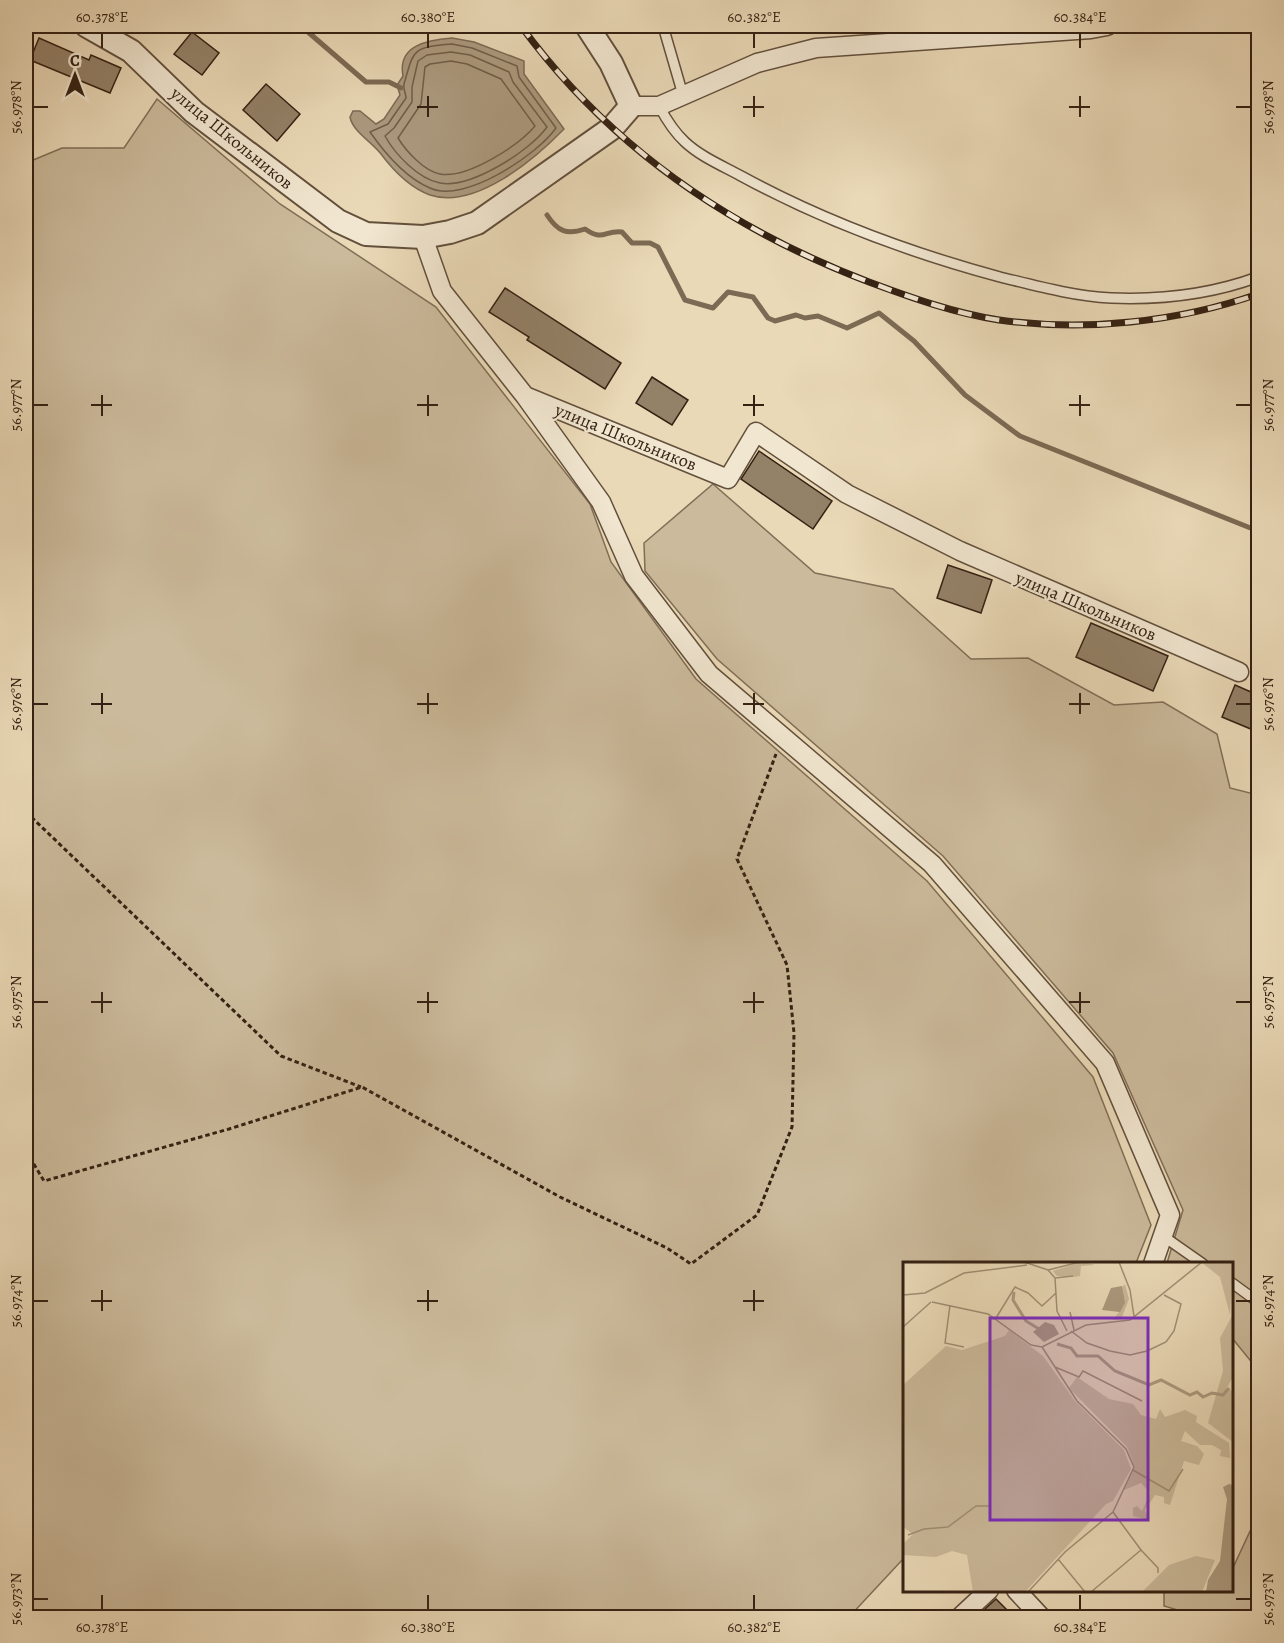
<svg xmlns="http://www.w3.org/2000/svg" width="1284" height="1643" viewBox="0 0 1284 1643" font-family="Alegreya,serif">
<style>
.green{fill:#cbba9b;stroke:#806e57;stroke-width:1.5}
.water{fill:#ac9a7f;stroke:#7c6a54;stroke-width:1.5}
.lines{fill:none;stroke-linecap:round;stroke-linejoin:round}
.shore{stroke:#705e49;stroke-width:1.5}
.stream{stroke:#7c6a54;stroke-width:5}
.building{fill:#938168;stroke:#342113;stroke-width:1.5}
.service-casing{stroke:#624f3c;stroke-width:12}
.minor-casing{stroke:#624f3c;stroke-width:21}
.tertiary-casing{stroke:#624f3c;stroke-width:26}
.path{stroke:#342113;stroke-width:3;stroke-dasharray:4.5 3;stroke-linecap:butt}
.service{stroke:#f1e6d0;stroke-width:9}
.minor{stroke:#f1e6d0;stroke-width:18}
.tertiary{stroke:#f1e6d0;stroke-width:22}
.rail-casing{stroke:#342113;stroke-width:7}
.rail{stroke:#f1e6d0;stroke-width:4.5;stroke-dasharray:14;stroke-linecap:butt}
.ticks{fill:none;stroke:#342113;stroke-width:2}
.labels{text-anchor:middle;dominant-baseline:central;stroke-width:4.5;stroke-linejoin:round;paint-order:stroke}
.street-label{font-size:18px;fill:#342113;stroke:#f1e6d0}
.inset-river{fill:none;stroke:#ac9a7f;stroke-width:3}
.inset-road{fill:none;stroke:#a18f75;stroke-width:1.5}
.view{fill:#7b2cbf;fill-opacity:0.15;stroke:#7b2cbf;stroke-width:3}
.inset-edge{fill:none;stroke:#342113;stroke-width:3}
.neatline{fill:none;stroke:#342113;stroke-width:2}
.ticks-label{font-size:15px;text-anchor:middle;fill:#342113}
</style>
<rect width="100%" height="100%" fill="#ead9b7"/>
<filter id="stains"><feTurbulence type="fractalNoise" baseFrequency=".00333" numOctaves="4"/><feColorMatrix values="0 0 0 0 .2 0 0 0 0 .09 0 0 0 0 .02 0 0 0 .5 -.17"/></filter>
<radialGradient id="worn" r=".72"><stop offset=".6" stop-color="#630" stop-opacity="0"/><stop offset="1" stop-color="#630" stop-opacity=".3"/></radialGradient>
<path class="green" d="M 157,99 L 280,204 L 436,307 L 590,504 L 611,562 L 696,679 L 927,881 L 1093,1077 L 1151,1225 L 1136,1263 L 904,1264 L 904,1558 L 849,1617 L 26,1617 L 26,163 L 62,148 L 124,148 Z
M 713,484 L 815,573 L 893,589 L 971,659 L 1028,658 L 1114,705 L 1163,702 L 1217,734 L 1230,788 L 1258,795 L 1258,1370 L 1232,1338 L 1232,1264 L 1167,1263 L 1183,1210 L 1113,1053 L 943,856 L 717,659 L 645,571 L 644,543 Z
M 1258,1514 L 1258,1617 L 1201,1617 L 1164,1606 L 1164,1591 L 1232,1590 L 1232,1570 Z"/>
<path class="water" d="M 452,38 L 474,42 L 524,61 L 524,74 L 564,129 C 535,159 475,210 430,195 C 411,188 393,170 381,154 C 371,141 353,132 350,117 L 353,111 L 360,111 L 376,124 L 384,119 L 400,95 L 397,85 L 403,76 C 397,45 428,40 452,38 Z"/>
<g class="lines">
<path class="shore" d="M 452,44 L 472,48 L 517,66 L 519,77 L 556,128 C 537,155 464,204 430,188 C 406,178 384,152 370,132 L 388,124 L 406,98 C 406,94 403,89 404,84 C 414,50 411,47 452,44 Z
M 451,52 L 470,55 L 509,72 L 513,82 L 547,127 C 530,151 470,189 440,183 C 418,179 395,154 385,136 L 394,128 L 412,102 L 412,87 L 418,61 L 427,55 Z
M 451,61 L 467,64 L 501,79 L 535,126 C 518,146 467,179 440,174 C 424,171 406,151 398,138 L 421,104 L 425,67 L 430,64 Z"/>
<path class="stream" d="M 301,26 L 366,82 L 389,82 L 401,88
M 547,215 C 558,232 567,235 585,229 C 604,242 604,230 622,232 L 632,243 L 650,243 L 658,247 L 685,300 L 713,308 L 728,292 L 753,297 L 768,318 L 775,321 L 796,315 L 805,318 L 818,316 L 847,328 L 879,313 L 914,341 L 965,395 L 1020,436 L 1258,531"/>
</g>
<path class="building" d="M 192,32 L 219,53 L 202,75 L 174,54 Z
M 39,38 L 89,60 L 91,55 L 121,68 L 110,93 L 30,60 Z
M 266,84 L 300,114 L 277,141 L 243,110 Z
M 505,288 L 621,363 L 605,389 L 527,340 L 529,337 L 489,312 Z
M 652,377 L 688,400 L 672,425 L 636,403 Z
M 759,451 L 832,501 L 813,529 L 741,479 Z
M 948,565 L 992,580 L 981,613 L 937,598 Z
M 1091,623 L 1168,656 L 1153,691 L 1076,657 Z
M 1235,685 L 1258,695 L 1258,732 L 1222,717 Z
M 996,1599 L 1014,1617 L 976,1617 Z"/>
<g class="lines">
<g class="service-casing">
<path id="service" d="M 663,26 L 683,95
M 659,106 C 666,119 674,132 685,142 C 701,157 723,166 743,177 C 824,221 911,253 1000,277 C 1037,286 1073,296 1111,298 C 1161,300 1212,294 1258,277
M 1163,1236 L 1203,1264
M 1232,1283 L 1258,1302"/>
</g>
<g class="minor-casing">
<path id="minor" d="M 631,106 L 659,106 L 757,63 L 816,48 L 1091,29 L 1107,26
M 423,237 L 442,291 L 525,396 L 601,502 L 634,576 L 709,674 L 932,864 L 1105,1063 L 1170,1215 L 1153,1264
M 525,396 L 728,479 L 756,432 L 847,494 L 960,551 L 1239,672
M 1016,1590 L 1042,1618
M 959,1618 L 989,1590"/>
</g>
<g class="tertiary-casing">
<path id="tertiary" d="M 87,26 L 131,51 L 194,112 L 338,221 L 366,234 L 423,237 L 450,232 L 477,223 L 612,128 L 631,106 L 611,63 L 587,26"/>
</g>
<path class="path" d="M 26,812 L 281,1056 L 361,1087
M 26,1151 L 44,1181 L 229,1129 L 362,1087 L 560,1197 L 667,1248 L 691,1264 L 757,1215 L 792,1127 L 794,1033 L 787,965 L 737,859 L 776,754"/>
<use href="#service" class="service"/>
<use href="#minor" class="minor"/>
<use href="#tertiary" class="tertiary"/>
<g class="rail-casing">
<path id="rail" d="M 521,26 C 609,146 730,229 869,282 C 912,298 954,313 999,320 C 1085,332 1178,322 1258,294"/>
</g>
<use href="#rail" class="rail"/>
</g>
<path class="ticks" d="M 102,33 L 102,48M 428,33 L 428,48M 754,33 L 754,48M 1080,33 L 1080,48M 428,96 L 428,117M 754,96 L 754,117M 1080,96 L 1080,117M 33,107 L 48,107M 417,107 L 438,107M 743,107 L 764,107M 1069,107 L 1090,107M 1236,107 L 1251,107M 102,395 L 102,416M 428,395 L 428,416M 754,395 L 754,416M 1080,395 L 1080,416M 33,405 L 48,405M 91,405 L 112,405M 417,405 L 438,405M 743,405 L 764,405M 1069,405 L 1090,405M 1236,405 L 1251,405M 102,693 L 102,714M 428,693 L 428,714M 754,693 L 754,714M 1080,693 L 1080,714M 33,704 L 48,704M 91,704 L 112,704M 417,704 L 438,704M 743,704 L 764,704M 1069,704 L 1090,704M 1236,704 L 1251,704M 102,992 L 102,1013M 428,992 L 428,1013M 754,992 L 754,1013M 1080,992 L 1080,1013M 33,1002 L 48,1002M 91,1002 L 112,1002M 417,1002 L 438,1002M 743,1002 L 764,1002M 1069,1002 L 1090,1002M 1236,1002 L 1251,1002M 102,1290 L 102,1311M 428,1290 L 428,1311M 754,1290 L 754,1311M 33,1301 L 48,1301M 91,1301 L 112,1301M 417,1301 L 438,1301M 743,1301 L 764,1301M 1236,1301 L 1251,1301M 102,1595 L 102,1610M 428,1595 L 428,1610M 754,1595 L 754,1610M 1080,1595 L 1080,1610M 33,1599 L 48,1599M 1236,1599 L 1251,1599"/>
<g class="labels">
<g class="street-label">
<text transform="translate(232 138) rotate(39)">улица Школьников</text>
<text transform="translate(626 437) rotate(22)">улица Школьников</text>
<text transform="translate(1086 606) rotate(23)">улица Школьников</text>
</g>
</g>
<g transform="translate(903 1262)">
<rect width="330" height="330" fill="#ead9b7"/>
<path d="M 179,0 L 192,3 L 178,4 L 177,14 L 171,15 L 154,14 L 150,9 ZM 298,0 L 330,0 L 327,53 L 317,15 ZM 222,22 L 226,37 L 219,55 L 222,57 L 210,58 L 221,43 L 217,27 ZM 330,52 L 330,115 L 323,127 L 330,129 L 330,180 L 305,161 L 320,109 L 317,76 ZM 106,68 L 140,94 L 172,139 L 221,188 L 228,207 L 210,239 L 203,242 L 122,330 L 70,330 L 64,293 L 49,289 L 33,295 L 0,293 L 0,282 L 10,272 L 0,265 L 0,123 L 43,84 L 59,88 L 102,74 ZM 174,115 L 206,137 L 230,142 L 238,153 L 253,157 L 257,147 L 262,155 L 282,148 L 294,154 L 293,160 L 326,181 L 327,196 L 317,194 L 318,188 L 309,183 L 297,183 L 282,169 L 278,179 L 294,184 L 301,192 L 296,203 L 281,199 L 267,243 L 261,241 L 261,235 L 252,233 L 242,248 L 245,258 L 230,254 L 230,246 L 234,244 L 239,249 L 247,231 L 238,221 L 219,229 L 232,205 L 224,185 L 166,126 ZM 293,294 L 312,298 L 299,330 L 239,330 L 266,303 Z" fill="#cbba9b"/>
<path d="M 219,24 L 222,41 L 217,50 L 199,48 L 208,26 ZM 142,60 L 151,63 L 156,72 L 141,80 L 130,70 ZM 326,222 L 330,223 L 330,330 L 303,330 L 305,318 L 317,299 L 324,237 L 320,225 Z" fill="#ac9a7f"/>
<path class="inset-river" d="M 111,30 L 110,38 L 123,59 L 136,67M 154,82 L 168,86 L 174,94 L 195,94 L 212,109 L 246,123 L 258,118 L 287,133 L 294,130 L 300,135 L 309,131 L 320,133 L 326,126"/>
<path class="inset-road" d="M 121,0 L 145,8 L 152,16 L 154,49 L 164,69M 216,0 L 227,28 L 231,54M 145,8 L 177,0M 152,16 L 170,14M 0,33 L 22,31 L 61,11 L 124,3M 29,40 L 85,52 L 128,83 L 139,85 L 183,63 L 227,58 L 299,0M 47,43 L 42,81 L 61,85M 167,50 L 171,68M 93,56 L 112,25 L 125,31 L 139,44 L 153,31M 0,65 L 28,40M 168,69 L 184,81 L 207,89 L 227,93 L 244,89 L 263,80 L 271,69 L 278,42 L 261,33M 139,85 L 174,139 L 223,187 L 231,205 L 210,250M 152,105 L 176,115 L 180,109 L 239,139M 230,208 L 266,229 L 280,207M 5,273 L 21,267 L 45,265 L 73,244 L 87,244M 238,288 L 255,306 L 255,311M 155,297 L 182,330M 125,330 L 162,290 L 210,250M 188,330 L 238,288 L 210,250"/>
<path class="view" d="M 87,56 L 245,56 L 245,258 L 87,258 Z"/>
<rect width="330" height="330" class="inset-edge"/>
</g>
<rect width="1284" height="1643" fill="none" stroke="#ead9b7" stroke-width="66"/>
<g transform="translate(75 75)" stroke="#f1e6d0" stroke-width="4.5" paint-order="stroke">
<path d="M0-4.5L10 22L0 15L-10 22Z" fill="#342113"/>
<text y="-9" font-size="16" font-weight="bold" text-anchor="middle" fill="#342113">С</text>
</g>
<rect x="33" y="33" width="1218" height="1577" class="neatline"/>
<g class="ticks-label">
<text x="102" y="22">60.378°E</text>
<text x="428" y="22">60.380°E</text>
<text x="754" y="22">60.382°E</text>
<text x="1080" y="22">60.384°E</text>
<text transform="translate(16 107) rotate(-90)" y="5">56.978°N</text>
<text transform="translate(1268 107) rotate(-90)" y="5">56.978°N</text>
<text transform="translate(16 405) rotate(-90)" y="5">56.977°N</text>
<text transform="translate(1268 405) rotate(-90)" y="5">56.977°N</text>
<text transform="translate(16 704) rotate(-90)" y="5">56.976°N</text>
<text transform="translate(1268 704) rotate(-90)" y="5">56.976°N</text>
<text transform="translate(16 1002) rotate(-90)" y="5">56.975°N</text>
<text transform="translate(1268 1002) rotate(-90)" y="5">56.975°N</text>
<text transform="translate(16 1301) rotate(-90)" y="5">56.974°N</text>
<text transform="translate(1268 1301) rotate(-90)" y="5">56.974°N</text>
<text transform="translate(16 1599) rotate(-90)" y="5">56.973°N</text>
<text transform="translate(1268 1599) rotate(-90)" y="5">56.973°N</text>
<text x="102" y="1632">60.378°E</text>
<text x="428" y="1632">60.380°E</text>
<text x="754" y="1632">60.382°E</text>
<text x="1080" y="1632">60.384°E</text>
</g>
<rect width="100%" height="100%" filter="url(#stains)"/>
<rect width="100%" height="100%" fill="url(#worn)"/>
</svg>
